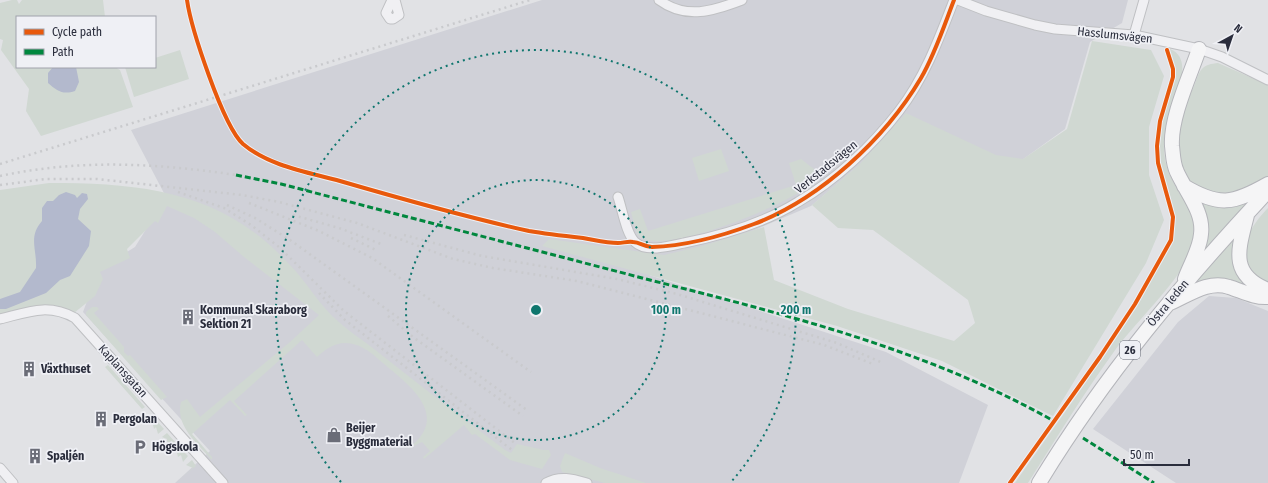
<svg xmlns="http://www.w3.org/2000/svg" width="1268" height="483" viewBox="0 0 1268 483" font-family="'Fira Sans Condensed',sans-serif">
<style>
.built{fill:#d0d1d8}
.green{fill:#d0d8d2}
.water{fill:#b3b9cd}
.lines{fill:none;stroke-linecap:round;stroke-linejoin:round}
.minor-casing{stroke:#bfc0c3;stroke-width:11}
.highway-casing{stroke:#b4b5ba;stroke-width:16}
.minor{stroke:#f0f0f3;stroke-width:9}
.highway{stroke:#f5f5f6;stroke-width:14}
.rail{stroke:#c9cacd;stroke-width:2.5;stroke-dasharray:2 4;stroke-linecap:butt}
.quiet{stroke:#00873e;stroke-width:3;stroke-dasharray:6 3;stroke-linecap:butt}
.cycleway-casing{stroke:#eff0f5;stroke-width:6}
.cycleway{stroke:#e8590c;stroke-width:4}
.ring{fill:none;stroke:#0f766e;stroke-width:2;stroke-dasharray:2 4}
.labels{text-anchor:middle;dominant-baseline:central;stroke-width:3.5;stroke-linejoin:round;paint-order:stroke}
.shield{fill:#eff0f5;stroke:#656874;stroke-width:1}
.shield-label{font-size:11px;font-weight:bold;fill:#2a2d3c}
.street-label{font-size:12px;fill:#2a2d3c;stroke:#eff0f5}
.poi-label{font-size:12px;font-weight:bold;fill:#2a2d3c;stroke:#eff0f5;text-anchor:start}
.centre{fill:#0f766e;stroke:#eff0f5;stroke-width:2}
.ring-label{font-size:12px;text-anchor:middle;font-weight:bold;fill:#0f766e;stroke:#eff0f5;stroke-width:3.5;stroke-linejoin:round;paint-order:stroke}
</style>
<rect width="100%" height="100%" fill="#e1e2e5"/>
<path class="built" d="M 542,0 L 1128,0 L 1122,23 L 1090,42 L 1065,129 L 1022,160 L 857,167 L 811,206 L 649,275 L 886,352 L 988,405 L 959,483 L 175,483 L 210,451 L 83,312 L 99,269 L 135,247 L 166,197 L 131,130 Z
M 1209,296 L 1236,298 L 1268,311 L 1268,483 L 1176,483 L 1093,429 L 1178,322 Z"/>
<path class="green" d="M 12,0 L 17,0 L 19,4 L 22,0 L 103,0 L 105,17 L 17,17 L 17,67 L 115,67 L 120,70 L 133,107 L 41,136 L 26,111 L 29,89 L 1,50 L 3,40 L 0,39 L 0,3 Z
M 1092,41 L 1151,50 L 1164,76 L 1149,127 L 1149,175 L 1164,220 L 1146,263 L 1053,416 L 942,361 L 837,326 L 542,246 L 549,239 L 664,255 L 702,246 L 764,227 L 774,280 L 848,309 L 954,341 L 975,323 L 968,300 L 873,230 L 838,228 L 812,205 L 859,165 L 906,113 L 996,155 L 1023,159 L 1067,129 Z
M 1170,49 C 1198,60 1170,105 1166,125 C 1163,141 1163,159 1169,173 C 1178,197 1200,210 1196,239 C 1191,269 1138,320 1118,346 C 1086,390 1057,437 1028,483 L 1015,483 C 1061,417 1110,352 1150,282 C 1158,267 1171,251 1174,233 C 1179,205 1160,176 1159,148 C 1158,123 1170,101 1175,77 L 1175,70 L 1169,52 Z
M 180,50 L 189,79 L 134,97 L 125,67 L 155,67 L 155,58 Z
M 1218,63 L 1268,85 L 1268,176 C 1254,189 1238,197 1219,195 C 1162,190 1177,122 1194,86 C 1196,81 1198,74 1201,70 C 1206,64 1211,64 1218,63 Z
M 721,149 L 729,171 L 699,181 L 692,158 Z
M 801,159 L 819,173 L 820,176 C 802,201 665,256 640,237 C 635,233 633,218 631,212 L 640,209 L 648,231 L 796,185 L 789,163 Z
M 49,183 C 143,183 222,191 289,264 C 307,282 320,307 340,323 C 351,333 363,340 374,349 C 417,383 461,417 505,450 L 511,453 L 517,444 L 544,450 L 549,450 L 551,455 L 542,469 L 510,460 L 475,434 L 472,435 L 464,425 L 424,459 L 423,457 L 430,451 L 422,442 L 408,449 C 447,419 418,392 390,369 C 379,360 367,347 353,344 C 338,340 327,348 317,357 L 302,340 L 234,401 L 247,415 L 245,416 L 230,400 L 192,434 L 212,457 L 212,460 C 197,443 175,426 181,402 L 187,399 L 200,417 L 290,342 L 319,315 L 244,257 L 215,232 L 194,218 L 167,206 L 158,223 L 155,221 L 127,249 L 130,258 L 100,272 L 103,279 L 95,296 L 74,313 C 50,299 24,311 0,318 L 0,190 Z
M 1197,198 L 1251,199 L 1202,252 Z
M 1268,208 L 1268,284 C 1263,281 1255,279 1252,275 C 1234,252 1251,225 1268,208 Z
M 1235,237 L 1253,287 L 1192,285 L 1232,241 Z
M 92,307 L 97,307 L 99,309 L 94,313 L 124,347 L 124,352 L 128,356 L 130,355 L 167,397 L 161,400 L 86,315 L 86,312 Z
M 108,365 L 145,407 L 142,409 L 105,367 Z
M 155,419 L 164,429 L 158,434 L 156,427 L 154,429 L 152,421 Z
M 167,433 L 176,443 L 174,445 L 167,442 L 167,439 L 162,437 Z
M 179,447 L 188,456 L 183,462 L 181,455 L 178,457 L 176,449 Z
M 565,453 L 600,468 L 646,483 L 605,483 L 562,472 L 560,466 Z
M 192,460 L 196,466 L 175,483 L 193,468 L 186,465 Z"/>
<path class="water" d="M 53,67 L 76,67 L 79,82 L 75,91 C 63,95 57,91 48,83 L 48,73 Z
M 66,192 L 75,195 L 77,198 L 82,193 L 87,194 L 88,199 L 80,209 L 78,219 L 91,231 L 89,246 L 70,276 L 60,280 L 46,293 L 6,309 L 0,309 L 0,299 L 20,292 L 36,268 C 37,249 28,237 42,221 L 42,208 L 47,201 L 53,201 L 59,195 Z"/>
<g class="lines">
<g class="minor-casing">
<path id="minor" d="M 392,0 L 386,13 L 390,19 L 393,19 L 399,15 L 395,0
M 659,0 C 686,20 713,11 742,0
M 958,0 L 986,11 L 1035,25 L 1055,29 L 1134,35 L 1199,49 L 1222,57 L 1268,80
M 1134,35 L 1144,0
M 618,197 C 622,208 626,234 635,242 C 646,253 671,246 684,243 C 724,235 764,223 798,202 C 836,180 872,146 899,111 C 925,77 939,39 954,0
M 0,319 C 28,312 48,303 75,318 L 223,483
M 0,468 L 13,483
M 546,483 C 560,475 573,479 587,483"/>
</g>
<g class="highway-casing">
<path id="highway" d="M 1184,186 C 1219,207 1233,204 1268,184
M 1247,215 C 1239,248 1228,274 1268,290
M 1185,279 C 1190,265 1200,249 1201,234 C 1204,212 1186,192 1177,172 C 1173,164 1173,154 1172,146 C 1170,118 1190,76 1199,49
M 1170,303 C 1189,295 1208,280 1229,287 C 1242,291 1254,298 1268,297
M 1039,483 C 1104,376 1183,282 1268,191"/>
</g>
<use href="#minor" class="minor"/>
<use href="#highway" class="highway"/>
<path class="rail" d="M 0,164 L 530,0
M 0,176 C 80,159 155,163 236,175
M 0,185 L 46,179 L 97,179 L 242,195 L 279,202 L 357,223 L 453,259 L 493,268 L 577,281 L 824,345 L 873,364
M 178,192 L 224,208 L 251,225 L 279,247 L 344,311 L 516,444
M 249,203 L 319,231 L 372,258 L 531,372
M 227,205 L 255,218 L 290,240 L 527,410
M 293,215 L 339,228 L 381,244
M 404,235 L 482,256 L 617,279 L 677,294 L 837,343 L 883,363
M 351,238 L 378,251
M 319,293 L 345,320 L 512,450
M 388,316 L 413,337 L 523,416"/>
<path class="quiet" d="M 236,175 L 281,184 C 404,216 527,248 650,280 C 788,315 927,350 1052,420
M 1083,438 L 1154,483"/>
<g class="cycleway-casing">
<path id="cycleway" d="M 187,0 C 191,28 223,126 243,144 C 269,166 307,172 340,181 C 402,199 465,217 529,231 C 547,234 565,236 583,238 C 595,240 607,243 618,243 C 623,243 628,241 633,242 C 640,242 644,247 652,247 C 685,246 722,236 754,224 C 820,199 885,139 921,78 C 935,54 944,26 954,0
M 1010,483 L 1100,357 L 1135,304 L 1171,240 L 1173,217 L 1158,163 L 1157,146 L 1160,121 L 1173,77 L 1173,69 L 1167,50"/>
</g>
<use href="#cycleway" class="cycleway"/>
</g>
<g class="ring">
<circle cx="536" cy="310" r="130"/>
<path d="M341 482A260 260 0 1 1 731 482"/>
</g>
<defs>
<g id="building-bare" transform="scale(1.2)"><path d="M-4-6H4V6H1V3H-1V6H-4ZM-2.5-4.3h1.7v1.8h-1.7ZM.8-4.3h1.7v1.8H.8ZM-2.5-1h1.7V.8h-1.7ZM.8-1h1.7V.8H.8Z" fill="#6a6c77" stroke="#eff0f5" stroke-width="2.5" paint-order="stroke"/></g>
<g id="shop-bare" transform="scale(1.2)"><path d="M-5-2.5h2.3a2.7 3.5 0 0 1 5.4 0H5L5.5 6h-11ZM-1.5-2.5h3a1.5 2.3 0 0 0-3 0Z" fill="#6a6c77" stroke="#eff0f5" stroke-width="2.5" paint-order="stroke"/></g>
<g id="parking-bare" transform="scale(1.2)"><path d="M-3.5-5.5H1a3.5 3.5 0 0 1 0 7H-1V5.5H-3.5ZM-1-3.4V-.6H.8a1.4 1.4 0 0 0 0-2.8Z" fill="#6a6c77" stroke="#eff0f5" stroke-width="2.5" paint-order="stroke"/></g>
</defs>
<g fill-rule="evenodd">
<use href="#building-bare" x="188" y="317"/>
<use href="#building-bare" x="29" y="369"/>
<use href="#building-bare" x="101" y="419"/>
<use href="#shop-bare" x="334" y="435"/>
<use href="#parking-bare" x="140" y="447"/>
<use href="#building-bare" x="35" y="456"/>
</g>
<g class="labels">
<rect class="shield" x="1120" y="341" width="20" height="18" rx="3"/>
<g class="shield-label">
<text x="1130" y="350">26</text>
</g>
<g class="street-label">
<text transform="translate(1115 35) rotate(6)">Hasslumsvägen</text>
<text transform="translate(826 167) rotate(-39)">Verkstadsvägen</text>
<text transform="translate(1168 303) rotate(-50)">Östra leden</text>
<text transform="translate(123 371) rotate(48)">Kaplansgatan</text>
</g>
<g class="poi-label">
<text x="200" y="310">Kommunal Skaraborg<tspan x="200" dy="14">Sektion 21</tspan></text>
<text x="41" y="369">Växthuset</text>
<text x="113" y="419">Pergolan</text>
<text x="346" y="428">Beijer<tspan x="346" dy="14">Byggmaterial</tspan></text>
<text x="152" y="447">Högskola</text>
<text x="47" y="456">Spaljén</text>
</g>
</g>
<circle cx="536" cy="310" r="6" class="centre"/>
<g class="ring-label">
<text x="666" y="314">100 m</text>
<text x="796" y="314">200 m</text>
</g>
<rect x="16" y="16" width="140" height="52" fill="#eff0f5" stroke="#a0a2ab"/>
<rect x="24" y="29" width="20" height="6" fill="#e8590c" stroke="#a0a2ab"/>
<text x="52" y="36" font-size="12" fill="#2a2d3c">Cycle path</text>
<rect x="24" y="49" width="20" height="6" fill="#00873e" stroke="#a0a2ab"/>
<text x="52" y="56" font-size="12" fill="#2a2d3c">Path</text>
<g transform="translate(1232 36) rotate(40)" stroke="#eff0f5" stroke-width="3" paint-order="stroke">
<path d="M0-3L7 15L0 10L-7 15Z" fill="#2a2d3c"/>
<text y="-6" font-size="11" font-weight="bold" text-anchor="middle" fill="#2a2d3c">N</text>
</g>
<path d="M1124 459v6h65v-6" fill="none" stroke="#2a2d3c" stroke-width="2"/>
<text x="1130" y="459" font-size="12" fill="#2a2d3c" stroke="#eff0f5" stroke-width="3" paint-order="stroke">50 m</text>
</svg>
